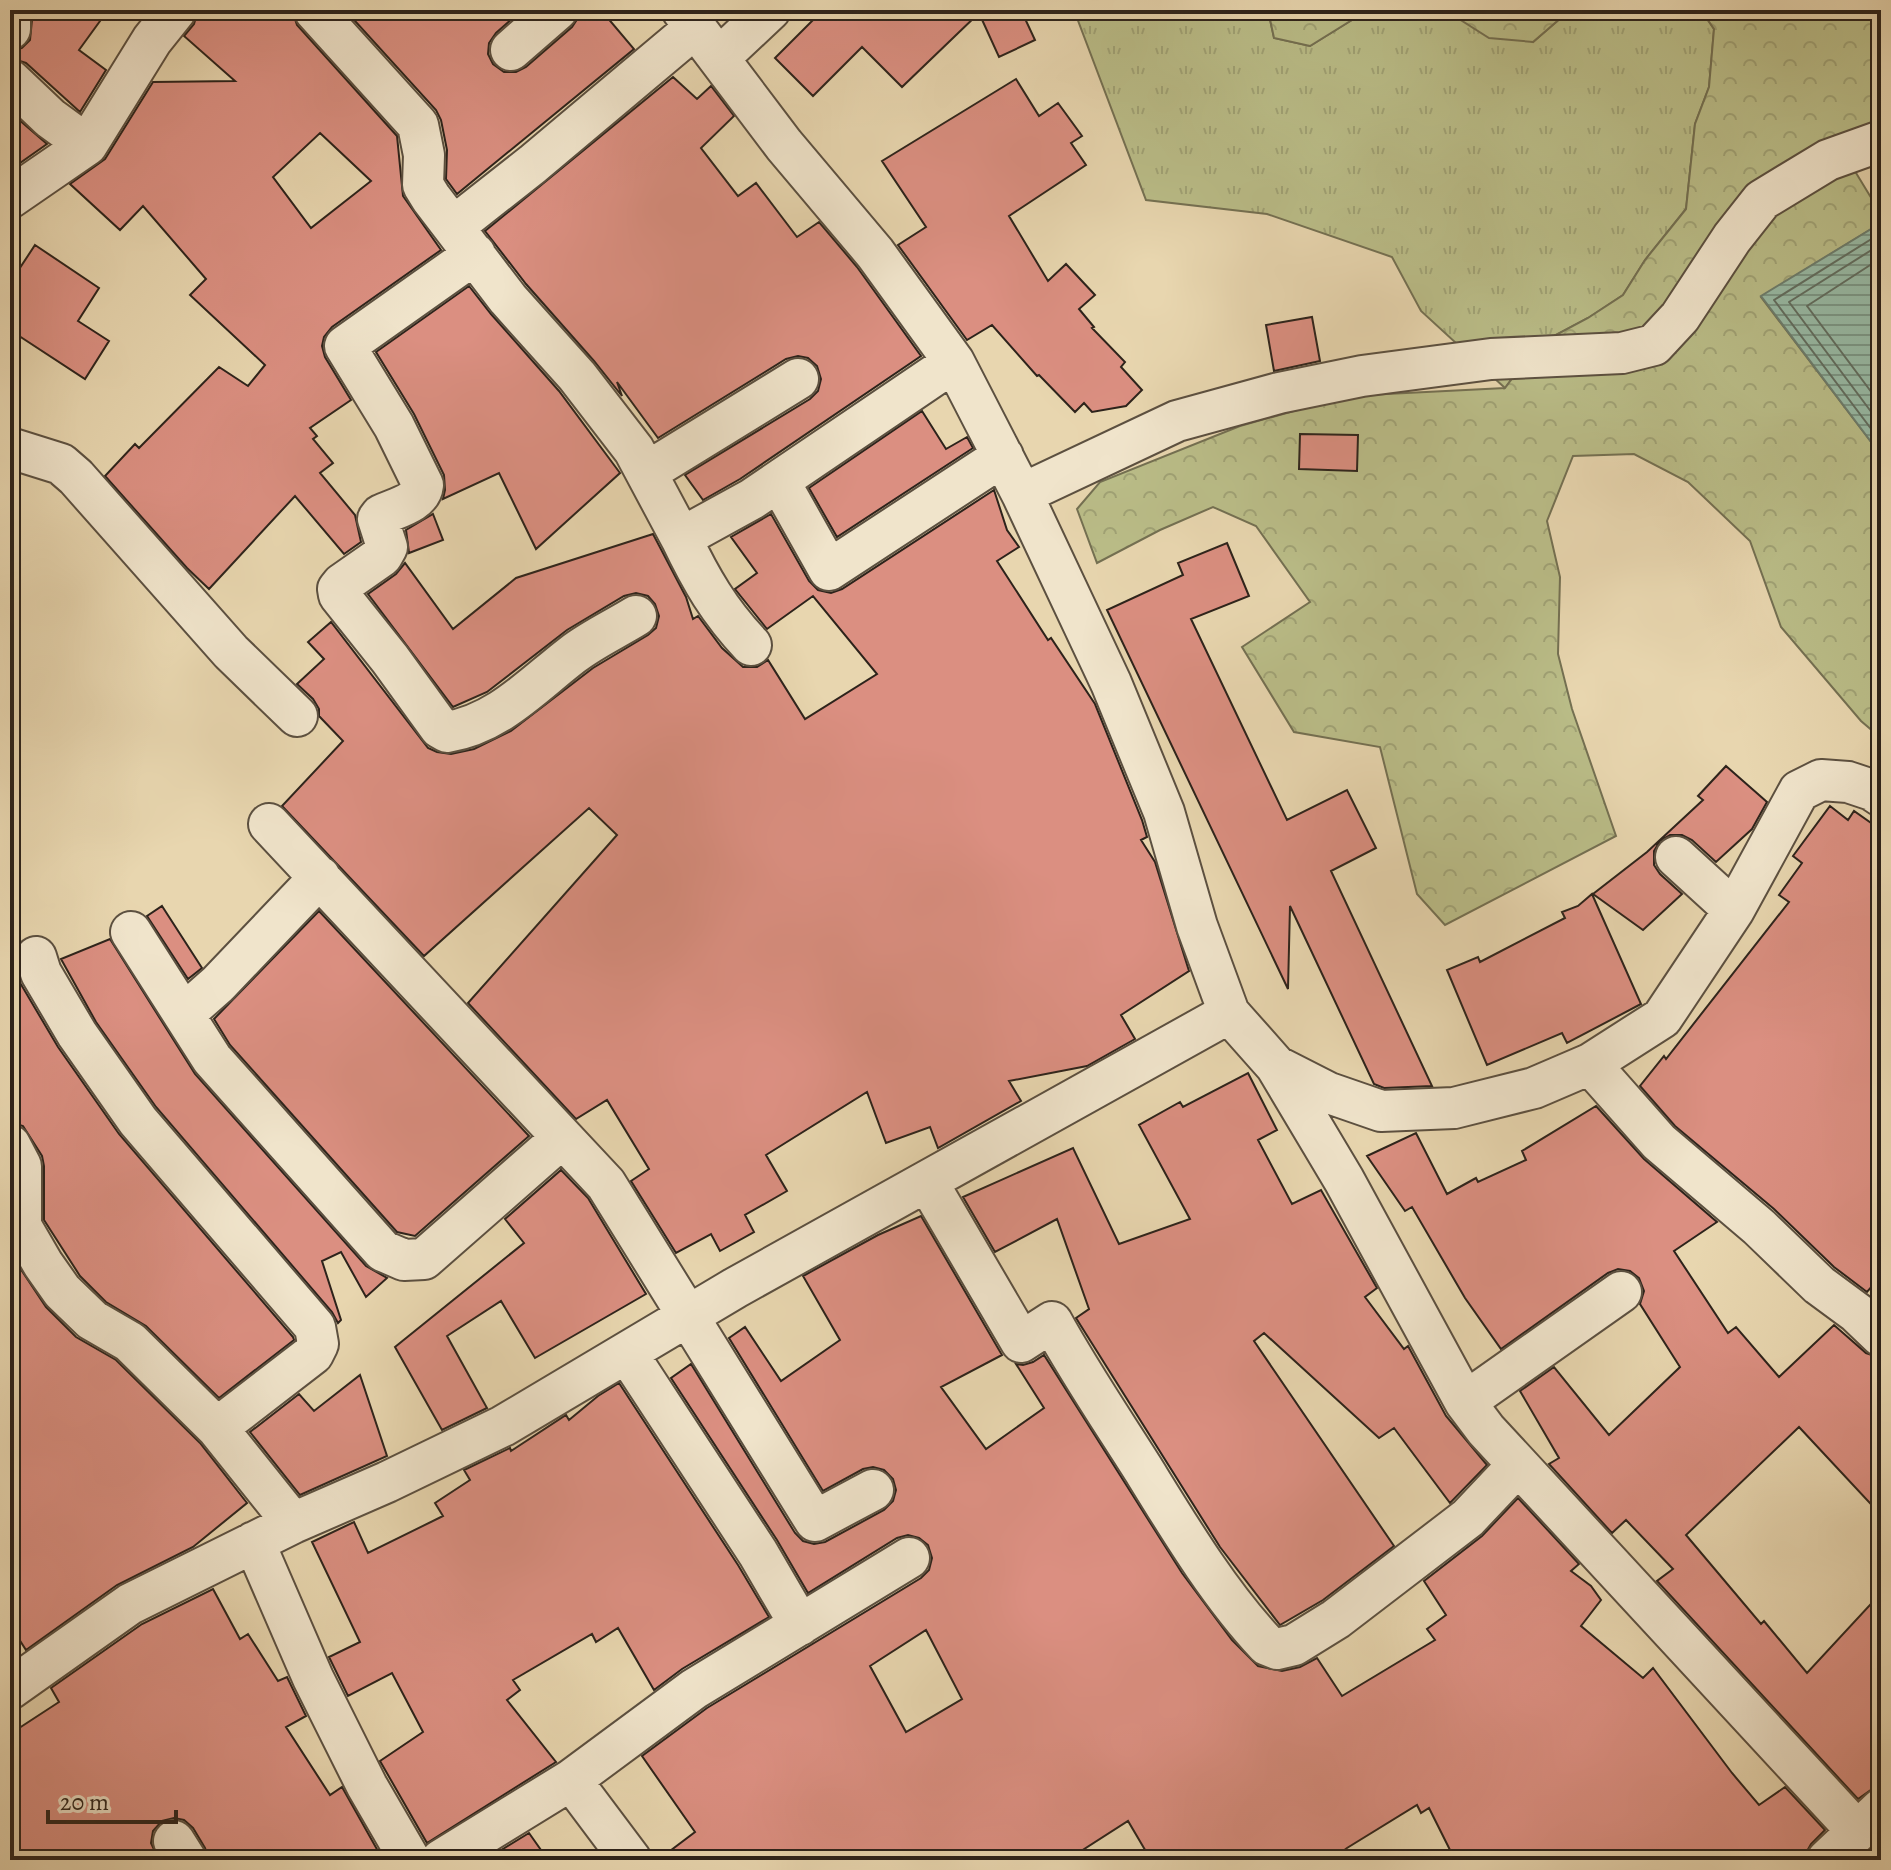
<svg xmlns="http://www.w3.org/2000/svg" width="1891" height="1870" viewBox="0 0 1891 1870" font-family="Alegreya,serif">
<style>
.grass{fill:url(#grass-tufts);stroke:#747052;stroke-width:2}
.forest{fill:url(#forest-crowns);stroke:#747052;stroke-width:2}
.water{fill:url(#water-rules);stroke:#6d7e6e;stroke-width:2}
.lines{fill:none;stroke-linecap:round;stroke-linejoin:round}
.shore{stroke:#626e60;stroke-width:2}
.building{fill:#db8f81;stroke:#2d231b;stroke-width:2;fill-rule:evenodd}
.minor-casing{stroke:#5c5040;stroke-width:44}
.minor{stroke:#f0e4cb;stroke-width:40}
</style>
<defs>
<pattern id="grass-tufts" width="24" height="20" patternUnits="userSpaceOnUse" patternTransform="scale(2)"><rect width="24" height="20" fill="#babd88"/><path d="M3 7l-1-3M5 7V3M7 7l1-3M15 17l-1-3M17 17v-4M19 17l1-3" fill="none" stroke="#a0a275"/></pattern>
<pattern id="forest-crowns" width="20" height="18" patternUnits="userSpaceOnUse" patternTransform="scale(2)"><rect width="20" height="18" fill="#babd88"/><path d="M2 6a3 3 0 1 1 6 0M12 15a3 3 0 1 1 6 0" fill="none" stroke="#a0a275"/></pattern>
<pattern id="water-rules" width="6" height="5" patternUnits="userSpaceOnUse" patternTransform="scale(2)"><rect width="6" height="5" fill="#98baa5"/><path d="M0 2.5h6" fill="none" stroke="#7c9786"/></pattern>
</defs>
<rect width="100%" height="100%" fill="#e8d6af"/>
<filter id="stains"><feTurbulence type="fractalNoise" baseFrequency=".0025" numOctaves="4"/><feColorMatrix values="0 0 0 0 .2 0 0 0 0 .09 0 0 0 0 .02 0 0 0 .5 -.17"/></filter>
<radialGradient id="worn" r=".72"><stop offset=".6" stop-color="#630" stop-opacity="0"/><stop offset="1" stop-color="#630" stop-opacity=".3"/></radialGradient>
<path class="grass" d="M 1074,10 L 1268,10 L 1274,38 L 1310,46 L 1368,10 L 1445,10 L 1533,42 L 1570,10 L 1701,10 L 1714,29 L 1709,87 L 1695,124 L 1686,209 L 1645,260 L 1623,295 L 1588,318 L 1537,345 L 1505,388 L 1421,311 L 1392,257 L 1267,214 L 1146,200 Z"/>
<path class="forest" d="M 1268,10 L 1368,10 L 1310,46 L 1274,38 Z
M 1445,10 L 1570,10 L 1533,42 L 1489,38 Z
M 1701,10 L 1881,10 L 1881,118 L 1836,140 L 1881,214 L 1881,223 L 1761,297 L 1881,455 L 1881,738 L 1861,721 L 1781,627 L 1750,541 L 1688,482 L 1634,454 L 1573,456 L 1547,521 L 1560,577 L 1558,654 L 1572,709 L 1616,836 L 1445,925 L 1417,894 L 1380,747 L 1294,732 L 1242,647 L 1310,602 L 1256,526 L 1213,507 L 1160,530 L 1097,563 L 1077,509 L 1100,482 L 1240,426 L 1347,396 L 1505,388 L 1537,345 L 1588,318 L 1623,295 L 1645,260 L 1686,209 L 1695,124 L 1709,87 L 1714,29 Z"/>
<path class="water" d="M 1881,223 L 1881,455 L 1761,296 Z"/>
<g class="lines">
<path class="shore" d="M 1881,233 L 1774,300 L 1881,442
M 1881,244 L 1789,302 L 1881,425
M 1881,258 L 1807,306 L 1881,405"/>
</g>
<path class="building" d="M 33,10 L 108,10 L 79,50 L 106,70 L 80,112 L 26,63 L 10,58 L 10,52 L 22,48 L 30,40 Z
M 198,10 L 292,10 L 297,25 L 397,136 L 403,196 L 441,250 L 332,327 L 324,337 L 322,346 L 325,357 L 351,400 L 310,428 L 317,436 L 313,439 L 333,463 L 320,473 L 355,515 L 361,542 L 344,554 L 295,496 L 209,589 L 187,568 L 105,476 L 135,444 L 139,448 L 219,367 L 248,386 L 265,365 L 190,295 L 206,279 L 143,206 L 120,230 L 70,184 L 105,159 L 153,82 L 235,81 L 184,36 L 194,24 ZM 320,133 L 371,181 L 311,228 L 273,177 Z
M 345,10 L 522,10 L 496,33 L 489,43 L 488,54 L 493,64 L 504,72 L 516,72 L 526,67 L 572,27 L 578,18 L 579,10 L 601,10 L 634,49 L 457,194 L 446,179 L 447,150 L 441,120 L 436,110 Z
M 823,10 L 1021,10 L 1035,40 L 999,57 L 979,13 L 902,87 L 862,47 L 813,96 L 775,58 Z
M 673,77 L 697,99 L 711,86 L 734,116 L 701,148 L 738,196 L 756,183 L 797,237 L 819,222 L 857,267 L 921,356 L 740,479 L 703,500 L 685,475 L 810,399 L 818,391 L 821,379 L 817,366 L 808,358 L 798,356 L 786,359 L 658,438 L 617,382 L 622,396 L 594,361 L 526,284 L 485,231 Z
M 1016,79 L 1039,116 L 1058,103 L 1082,136 L 1071,143 L 1086,165 L 1009,216 L 1048,281 L 1066,264 L 1095,295 L 1079,309 L 1094,327 L 1092,328 L 1125,362 L 1121,367 L 1142,390 L 1126,406 L 1092,412 L 1084,403 L 1075,412 L 1039,375 L 1037,376 L 992,325 L 967,340 L 898,245 L 926,227 L 882,161 Z
M 10,112 L 47,144 L 10,170 Z
M 35,245 L 99,288 L 78,321 L 109,341 L 85,379 L 10,330 L 10,283 Z
M 469,286 L 491,314 L 559,391 L 620,473 L 536,549 L 499,473 L 443,499 L 445,490 L 444,475 L 414,414 L 376,352 Z
M 1312,317 L 1320,361 L 1274,371 L 1266,325 Z
M 922,411 L 946,449 L 967,437 L 973,448 L 837,537 L 809,488 Z
M 1300,434 L 1358,435 L 1357,471 L 1299,469 Z
M 994,490 L 1007,530 L 1019,547 L 997,561 L 1048,640 L 1051,638 L 1095,704 L 1142,820 L 1147,837 L 1141,840 L 1155,862 L 1189,971 L 1121,1015 L 1135,1039 L 1087,1066 L 1009,1081 L 1021,1101 L 938,1148 L 930,1127 L 886,1143 L 867,1092 L 766,1155 L 787,1191 L 745,1215 L 754,1232 L 720,1251 L 711,1234 L 676,1253 L 631,1181 L 649,1169 L 607,1100 L 576,1119 L 468,1003 L 617,835 L 589,808 L 424,956 L 282,806 L 343,741 L 319,716 L 319,709 L 313,699 L 297,684 L 324,659 L 308,642 L 331,622 L 428,748 L 437,752 L 451,754 L 474,749 L 511,731 L 593,668 L 648,635 L 656,628 L 659,616 L 655,604 L 648,596 L 636,593 L 624,596 L 567,630 L 487,692 L 453,707 L 368,594 L 396,574 L 405,563 L 453,629 L 516,578 L 653,534 L 686,597 L 693,619 L 698,616 L 722,648 L 743,667 L 757,667 L 768,660 L 805,719 L 877,674 L 813,596 L 767,629 L 735,589 L 757,573 L 731,537 L 771,514 L 809,581 L 818,590 L 831,593 L 842,589 Z
M 433,514 L 443,540 L 409,553 L 406,530 Z
M 1227,543 L 1249,596 L 1191,619 L 1287,820 L 1347,790 L 1376,848 L 1331,871 L 1432,1086 L 1384,1088 L 1374,1084 L 1290,906 L 1288,989 L 1107,610 L 1183,575 L 1178,563 Z
M 1726,766 L 1767,802 L 1752,829 L 1716,862 L 1692,840 L 1682,835 L 1670,835 L 1660,841 L 1654,851 L 1654,865 L 1660,874 L 1682,894 L 1643,930 L 1593,894 L 1647,852 L 1703,800 L 1698,796 Z
M 1830,806 L 1848,820 L 1854,811 L 1881,830 L 1881,1276 L 1867,1292 L 1834,1267 L 1774,1209 L 1675,1126 L 1640,1086 L 1664,1056 L 1666,1059 L 1789,902 L 1779,895 L 1802,863 L 1793,856 Z
M 1592,894 L 1641,1004 L 1567,1043 L 1562,1033 L 1487,1065 L 1447,970 L 1478,957 L 1480,962 L 1565,918 L 1562,912 L 1578,906 Z
M 162,906 L 202,968 L 188,979 L 147,916 Z
M 319,911 L 529,1136 L 415,1236 L 397,1232 L 230,1045 L 214,1019 Z
M 110,939 L 195,1074 L 366,1266 L 387,1278 L 366,1297 L 341,1252 L 322,1261 L 341,1320 L 338,1323 L 332,1312 L 156,1107 L 96,1022 L 61,959 Z
M 19,981 L 58,1047 L 119,1134 L 293,1337 L 294,1340 L 219,1398 L 146,1326 L 106,1302 L 80,1276 L 44,1220 L 44,1166 L 42,1156 L 23,1126 L 10,1122 L 10,986 Z
M 1248,1073 L 1277,1130 L 1258,1140 L 1292,1204 L 1321,1190 L 1377,1288 L 1365,1297 L 1404,1349 L 1408,1346 L 1446,1416 L 1487,1465 L 1450,1503 L 1394,1428 L 1379,1438 L 1264,1333 L 1254,1341 L 1394,1546 L 1323,1600 L 1280,1625 L 1220,1547 L 1076,1318 L 1089,1309 L 1057,1219 L 995,1252 L 963,1197 L 1073,1148 L 1119,1244 L 1190,1219 L 1139,1125 L 1180,1102 L 1183,1107 Z
M 1596,1106 L 1644,1159 L 1717,1222 L 1674,1251 L 1728,1333 L 1736,1327 L 1779,1377 L 1834,1325 L 1866,1353 L 1881,1358 L 1881,1515 L 1799,1427 L 1686,1535 L 1761,1624 L 1764,1621 L 1807,1673 L 1881,1593 L 1881,1787 L 1875,1787 L 1858,1799 L 1657,1581 L 1673,1569 L 1626,1520 L 1612,1533 L 1549,1464 L 1559,1458 L 1520,1391 L 1554,1367 L 1609,1435 L 1680,1367 L 1640,1304 L 1644,1291 L 1639,1278 L 1630,1271 L 1618,1269 L 1608,1273 L 1501,1349 L 1465,1298 L 1412,1207 L 1405,1211 L 1367,1156 L 1416,1133 L 1447,1194 L 1476,1178 L 1478,1182 L 1526,1160 L 1522,1151 Z
M 561,1170 L 588,1198 L 646,1294 L 535,1358 L 501,1301 L 447,1336 L 487,1408 L 442,1430 L 395,1347 L 524,1243 L 505,1219 Z
M 921,1216 L 1002,1355 L 941,1387 L 986,1449 L 1044,1408 L 1016,1364 L 1023,1365 L 1033,1362 L 1044,1355 L 1182,1573 L 1232,1640 L 1258,1666 L 1282,1671 L 1300,1667 L 1317,1658 L 1342,1696 L 1435,1640 L 1427,1629 L 1446,1615 L 1424,1581 L 1482,1536 L 1518,1498 L 1579,1564 L 1571,1571 L 1591,1586 L 1601,1600 L 1581,1626 L 1643,1678 L 1653,1668 L 1732,1773 L 1759,1805 L 1785,1787 L 1825,1830 L 1811,1844 L 1802,1860 L 1455,1860 L 1429,1808 L 1421,1813 L 1417,1805 L 1347,1848 L 1331,1860 L 1151,1860 L 1128,1821 L 1067,1860 L 658,1860 L 695,1832 L 642,1756 L 707,1708 L 921,1578 L 929,1570 L 932,1558 L 928,1545 L 919,1538 L 908,1535 L 897,1538 L 808,1593 L 777,1540 L 671,1378 L 691,1364 L 795,1533 L 803,1541 L 814,1544 L 825,1542 L 884,1510 L 893,1501 L 896,1490 L 893,1479 L 884,1470 L 873,1467 L 863,1469 L 823,1491 L 729,1338 L 745,1327 L 781,1381 L 840,1340 L 803,1276 L 878,1235 ZM 926,1630 L 962,1699 L 906,1732 L 870,1666 Z
M 10,1253 L 46,1307 L 76,1337 L 116,1360 L 200,1443 L 247,1503 L 193,1547 L 117,1585 L 26,1650 L 10,1625 Z
M 360,1375 L 387,1456 L 300,1495 L 250,1432 L 299,1394 L 314,1411 Z
M 619,1383 L 738,1565 L 769,1617 L 682,1669 L 654,1690 L 618,1628 L 596,1642 L 592,1634 L 513,1680 L 520,1690 L 507,1700 L 556,1762 L 427,1843 L 380,1761 L 423,1732 L 392,1673 L 348,1696 L 329,1657 L 360,1642 L 312,1542 L 354,1522 L 368,1553 L 443,1516 L 435,1503 L 470,1480 L 464,1470 L 510,1448 L 511,1451 L 566,1415 L 569,1420 L 598,1396 Z
M 213,1589 L 240,1639 L 248,1634 L 278,1681 L 287,1677 L 306,1716 L 286,1727 L 330,1795 L 342,1787 L 383,1860 L 209,1860 L 205,1848 L 193,1828 L 184,1820 L 174,1818 L 162,1821 L 153,1831 L 151,1843 L 159,1860 L 10,1860 L 10,1734 L 59,1702 L 51,1688 L 142,1624 Z
M 529,1833 L 548,1860 L 485,1860 Z"/>
<g class="lines">
<g class="minor-casing">
<path id="minor" d="M 314,10 L 418,125 L 424,155 L 423,185 L 431,198 L 508,299 L 577,376 L 634,450 L 681,538
M 682,10 L 784,145 L 875,253 L 954,362 L 1022,494 L 1111,683 L 1164,812 L 1197,926 L 1229,1013 L 1276,1066 L 1344,1180 L 1465,1402 L 1486,1430 L 1857,1831
M 10,16 L 10,29
M 511,50 L 557,10
M 720,57 L 770,10
M 10,80 L 50,118 L 87,145
M 10,198 L 87,145 L 152,40 L 176,10
M 453,227 L 533,164 L 696,27
M 475,254 L 345,346 L 394,426 L 423,485 C 421,503 396,508 381,515 L 378,519 L 387,547 L 382,556 L 342,584 L 338,589 L 339,595 L 390,659 L 440,728 L 447,732 C 498,724 533,685 572,655 C 591,640 615,629 636,616
M 10,448 L 61,464 L 76,477 L 231,652 L 297,716
M 647,472 L 798,379
M 779,481 L 829,570 L 1003,456
M 1022,494 L 1177,421 L 1279,393 L 1362,376 L 1491,359 L 1622,353 L 1654,345 L 1680,317 L 1732,238 L 1762,200 L 1828,160 L 1881,141
M 751,645 C 719,611 701,580 681,538 L 752,499 L 954,362
M 269,824 L 606,1184 L 815,1521 L 873,1490
M 1676,857 L 1734,910
M 131,932 L 212,1059 L 383,1251 L 404,1260 L 424,1259 L 562,1138
M 36,957 L 41,973 L 77,1034 L 138,1121 L 315,1327 L 318,1344 L 313,1354 L 217,1428
M 184,1014 L 218,984 L 320,877
M 1590,1064 L 1659,1142 L 1759,1227 L 1819,1285 L 1857,1313 L 1881,1336
M 1276,1066 L 1329,1093 L 1381,1111 L 1454,1108 L 1534,1088 L 1590,1064 L 1662,1018 L 1734,910 L 1799,791 L 1821,780 L 1848,782 L 1872,790 L 1881,796
M 10,1145 L 21,1166 L 21,1226 L 43,1264 L 62,1291 L 92,1320 L 130,1342 L 217,1428 L 293,1523
M 928,1183 L 1021,1342 L 1052,1322 C 1080,1373 1112,1420 1143,1469 C 1180,1529 1219,1594 1267,1645 L 1277,1649 L 1294,1645 L 1336,1619 L 1468,1518 L 1518,1465
M 627,1353 L 758,1553 L 800,1625
M 1465,1402 L 1621,1292
M 254,1542 L 313,1678 L 367,1786 L 410,1860
M 10,1689 L 130,1604 L 293,1523 L 387,1482 L 503,1426 L 735,1288 L 1229,1013
M 571,1780 L 631,1860
M 174,1841 L 186,1860
M 441,1860 L 571,1780 L 694,1689 L 909,1558
M 1827,1860 L 1881,1809"/>
</g>
<use href="#minor" class="minor"/>
</g>
<rect width="1891" height="1870" fill="none" stroke="#e8d6af" stroke-width="40"/>
<rect x="12" y="12" width="1867" height="1846" fill="none" stroke="#2d231b" stroke-width="4"/>
<rect x="20" y="20" width="1851" height="1830" fill="none" stroke="#2d231b" stroke-width="2"/>
<path d="M48 1810v12h128v-12" fill="none" stroke="#2d231b" stroke-width="4"/>
<text x="60" y="1810" font-size="24" fill="#2d231b" stroke="#f0e4cb" stroke-width="6" paint-order="stroke">20 m</text>
<rect width="100%" height="100%" filter="url(#stains)"/>
<rect width="100%" height="100%" fill="url(#worn)"/>
</svg>
